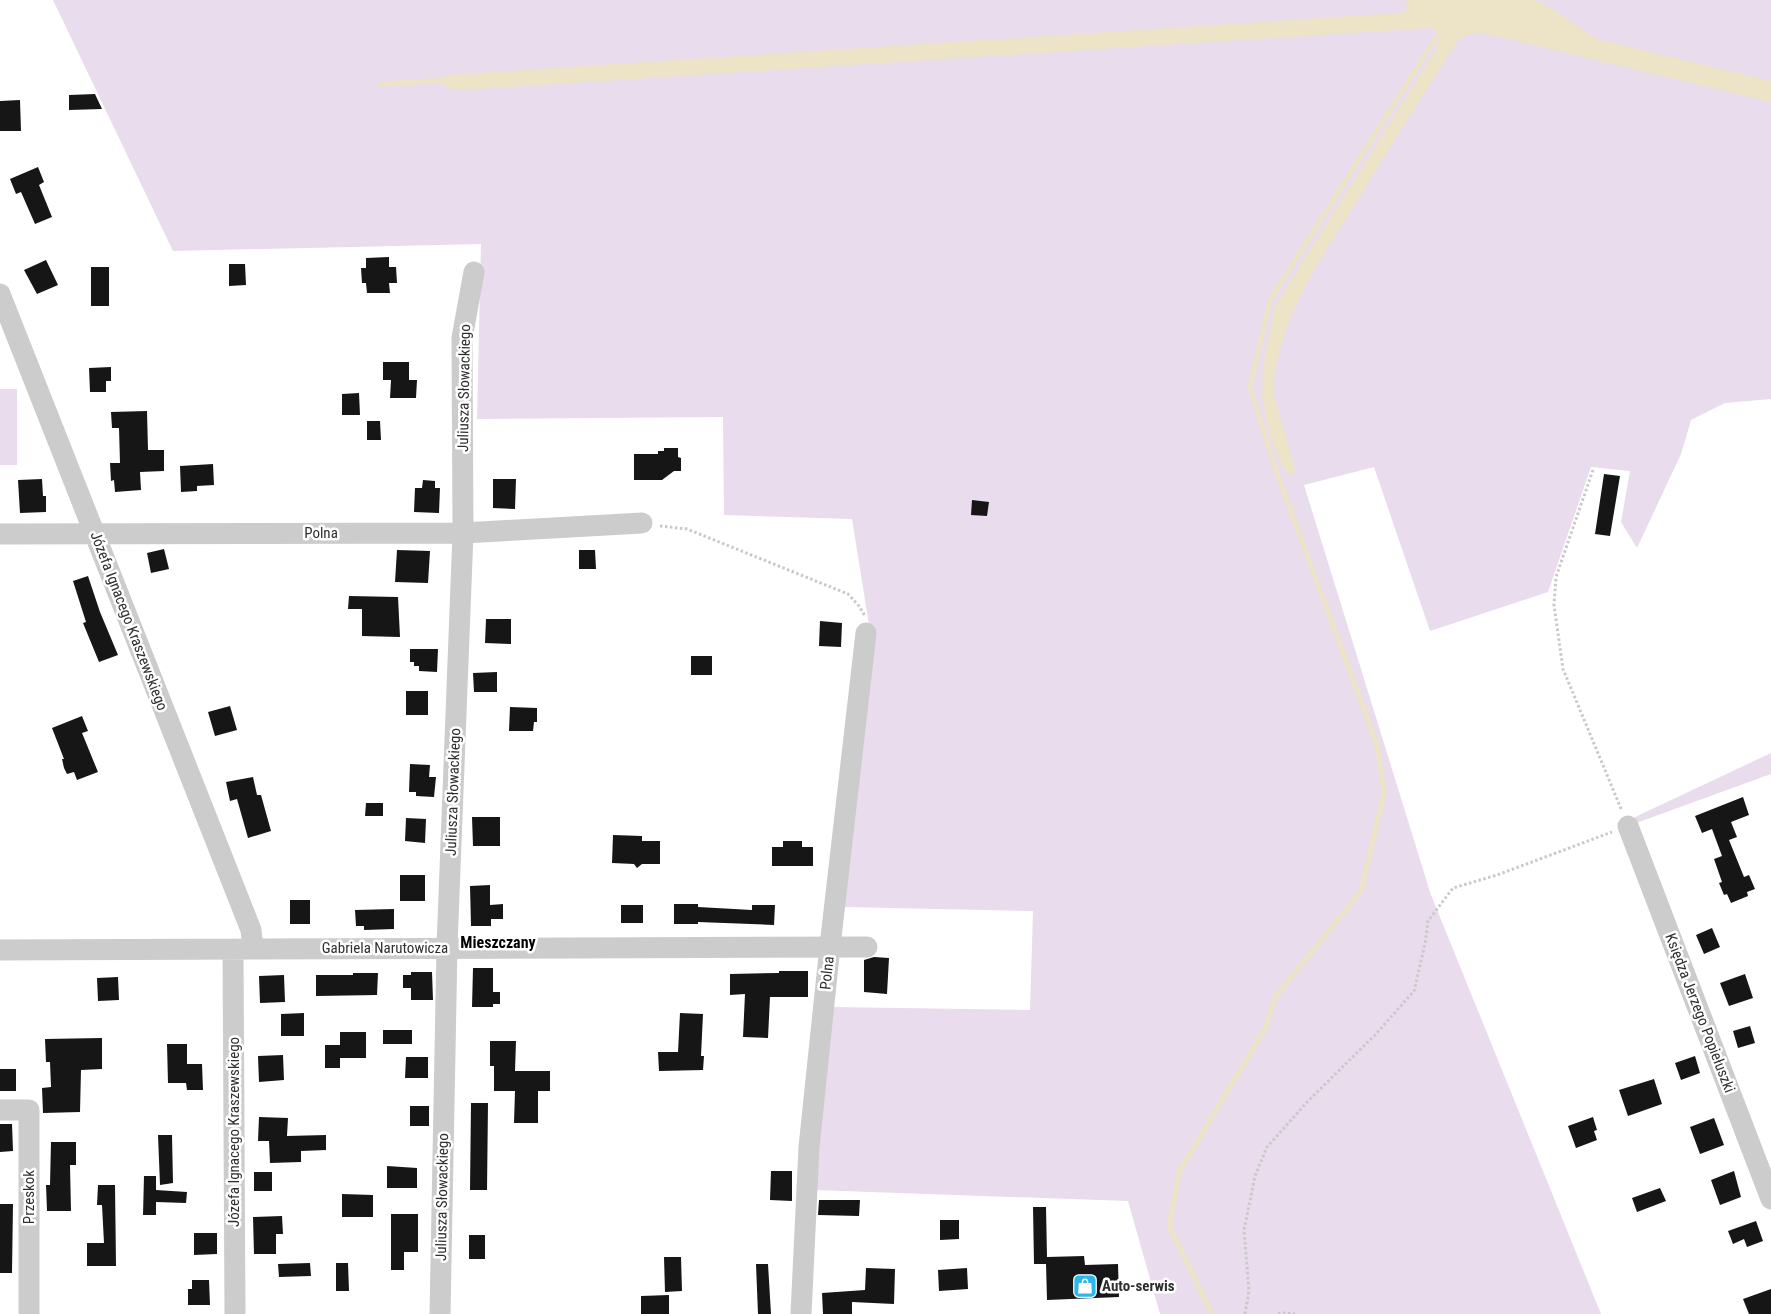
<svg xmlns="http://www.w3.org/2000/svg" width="1771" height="1314" viewBox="0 0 1771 1314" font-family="'Roboto Condensed',sans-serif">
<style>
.green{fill:#e9dcec}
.water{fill:#ede3c7}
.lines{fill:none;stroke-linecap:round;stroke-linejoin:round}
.stream{stroke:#ede3c7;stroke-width:5}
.building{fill:#161616}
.path{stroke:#c9c9c9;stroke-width:3;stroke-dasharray:2.5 2.5;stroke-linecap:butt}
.minor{stroke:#ccc;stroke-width:21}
.labels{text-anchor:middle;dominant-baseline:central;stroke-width:5;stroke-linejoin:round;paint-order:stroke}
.street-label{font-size:15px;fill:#2f2f2f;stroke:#fff}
.poi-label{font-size:15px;font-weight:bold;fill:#2f2f2f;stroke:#fff;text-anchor:start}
.neighbourhood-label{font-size:16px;font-weight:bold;fill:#000;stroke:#fff}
</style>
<rect width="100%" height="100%" fill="#fff"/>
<path class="green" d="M 53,0 L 1771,0 L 1771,399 L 1725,403 L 1691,420 L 1681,454 L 1637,548 L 1621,522 L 1630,471 L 1591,467 L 1548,592 L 1430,631 L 1374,467 L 1304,485 L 1431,895 L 1601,1314 L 1160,1314 L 1128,1201 L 815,1190 L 832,1007 L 1030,1010 L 1033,911 L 844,907 L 870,631 L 852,519 L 724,515 L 723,417 L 477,419 L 481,244 L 173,251 Z
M 0,389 L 17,389 L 17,465 L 0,465 Z
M 1771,753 L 1771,774 L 1628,826 L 1633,818 Z"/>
<path class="water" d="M 1406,0 L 1535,0 C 1557,9 1576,27 1597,39 L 1771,81 L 1771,102 L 1492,35 C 1479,32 1469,32 1458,40 L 1407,120 L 1311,275 L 1292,313 L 1284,335 L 1275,370 L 1273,392 L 1295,469 L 1295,472 L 1290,475 L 1283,469 L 1269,431 L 1262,397 L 1263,365 L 1275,306 L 1438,46 L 1439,35 L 1434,29 L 1429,28 L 462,90 L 447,88 L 441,82 L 441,78 L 446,75 L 1398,13 L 1405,11 L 1407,7 Z"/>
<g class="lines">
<path class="stream" d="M 380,84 L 446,80
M 1212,1314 L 1169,1226 L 1179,1172 L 1266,1027 L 1275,997 L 1361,891 L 1384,792 L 1377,745 L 1279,479 L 1250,387 L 1270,300 L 1442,28"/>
</g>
<path class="building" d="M 95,94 L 102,109 L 69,110 L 69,95 Z
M 20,100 L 21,131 L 0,131 L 0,101 Z
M 38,167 L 44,182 L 39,185 L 52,217 L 35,224 L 21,192 L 16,194 L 10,179 Z
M 389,257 L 389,267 L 396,267 L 397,283 L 389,283 L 390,293 L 367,293 L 366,283 L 362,283 L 361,268 L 366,268 L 366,258 Z
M 46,260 L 58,285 L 37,294 L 24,270 Z
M 229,264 L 245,264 L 246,285 L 229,286 Z
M 91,267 L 109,267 L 109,306 L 91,306 Z
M 383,362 L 409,362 L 409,380 L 417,380 L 416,398 L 390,398 L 391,380 L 383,380 Z
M 111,367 L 111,381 L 106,381 L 106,392 L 90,392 L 89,368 Z
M 359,393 L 360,415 L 342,415 L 342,394 Z
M 147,411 L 148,450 L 164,450 L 164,471 L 140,472 L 141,490 L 115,492 L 114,480 L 111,481 L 110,463 L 120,463 L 119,428 L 112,428 L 111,412 Z
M 367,421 L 380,421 L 381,440 L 367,440 Z
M 664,448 L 678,448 L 678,457 L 681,458 L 681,471 L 674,471 L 662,480 L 634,480 L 634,454 L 658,454 L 658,451 L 664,451 Z
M 213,464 L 214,485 L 197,486 L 197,491 L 181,492 L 180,466 Z
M 1604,474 L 1620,476 L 1610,536 L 1595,534 Z
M 42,479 L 43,496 L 46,496 L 46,512 L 20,513 L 18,480 Z
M 493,479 L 516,479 L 515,509 L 493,508 Z
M 423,480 L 435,481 L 435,488 L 440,488 L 439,513 L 414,512 L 415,488 L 422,488 Z
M 972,500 L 989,502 L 987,516 L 971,515 Z
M 164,549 L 169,569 L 151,573 L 147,553 Z
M 397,550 L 430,551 L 428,583 L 395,582 Z
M 579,550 L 595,550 L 596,569 L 579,569 Z
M 88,576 L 100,612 L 118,655 L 99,662 L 83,623 L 86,622 L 73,581 Z
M 349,596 L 398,597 L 400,637 L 362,636 L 362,609 L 348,609 Z
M 486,619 L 511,619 L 511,644 L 485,643 Z
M 820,621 L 842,623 L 841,647 L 819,646 Z
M 410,649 L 438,649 L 437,672 L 419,671 L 419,666 L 414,666 L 414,662 L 410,662 Z
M 691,656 L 712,656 L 712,675 L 691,675 Z
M 497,672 L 497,692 L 474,692 L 473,673 Z
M 406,691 L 428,691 L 428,715 L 406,715 Z
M 230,706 L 237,730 L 215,736 L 208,712 Z
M 510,707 L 537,708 L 537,722 L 534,722 L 533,731 L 509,731 Z
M 82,716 L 88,731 L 82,733 L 98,772 L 77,780 L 74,772 L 67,774 L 64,768 L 62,759 L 64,759 L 52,728 Z
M 410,764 L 430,765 L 429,777 L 436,777 L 434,797 L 416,796 L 416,792 L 409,792 Z
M 253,777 L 257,795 L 261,795 L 271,831 L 248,838 L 237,799 L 230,801 L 226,782 Z
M 1743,797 L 1749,815 L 1731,822 L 1737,837 L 1729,840 L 1744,877 L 1749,875 L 1755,889 L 1747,892 L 1748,896 L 1731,903 L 1727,894 L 1724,895 L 1719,883 L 1722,882 L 1714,859 L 1722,856 L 1712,829 L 1702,833 L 1695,816 Z
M 366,803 L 383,803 L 383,816 L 365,816 Z
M 472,817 L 500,817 L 500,846 L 473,846 Z
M 406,818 L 426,819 L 425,843 L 405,841 Z
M 613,835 L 642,836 L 642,841 L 660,841 L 660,864 L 642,864 L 637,868 L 634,864 L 612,863 Z
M 783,841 L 802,841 L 802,847 L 813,847 L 813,866 L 772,866 L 772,847 L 783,847 Z
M 400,875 L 425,875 L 425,901 L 400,901 Z
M 490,885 L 490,905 L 503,904 L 503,919 L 491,919 L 491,926 L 471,926 L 470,886 Z
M 290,900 L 310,900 L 310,924 L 290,924 Z
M 674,904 L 698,904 L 698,907 L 752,910 L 752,905 L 775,905 L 774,925 L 698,922 L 698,924 L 674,924 Z
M 621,905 L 643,905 L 643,923 L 621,923 Z
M 394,909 L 394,929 L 364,930 L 364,926 L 356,926 L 355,910 Z
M 1712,928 L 1720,947 L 1704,954 L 1696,935 Z
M 874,957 L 889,958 L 887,994 L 864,992 L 864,960 Z
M 473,968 L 493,968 L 493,992 L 500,992 L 500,1004 L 493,1004 L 493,1007 L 472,1007 Z
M 779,971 L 808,971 L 808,997 L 770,997 L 768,1038 L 743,1037 L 745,994 L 730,995 L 730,974 L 779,973 Z
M 411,972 L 432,972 L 433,1000 L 411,1000 L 411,988 L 403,988 L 403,975 L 411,975 Z
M 353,973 L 378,973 L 377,995 L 316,996 L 316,975 L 353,975 Z
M 1745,974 L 1753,998 L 1729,1006 L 1720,983 Z
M 284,975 L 285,1002 L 260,1003 L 259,976 Z
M 118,977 L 119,1000 L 98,1001 L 97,978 Z
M 304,1013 L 304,1036 L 281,1036 L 281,1014 Z
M 680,1013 L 703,1014 L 701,1056 L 704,1056 L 703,1070 L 659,1071 L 658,1052 L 678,1052 Z
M 1750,1026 L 1755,1043 L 1738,1048 L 1733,1031 Z
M 383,1030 L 412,1030 L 412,1044 L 383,1044 Z
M 340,1032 L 366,1032 L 366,1058 L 340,1058 L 340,1068 L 325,1068 L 325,1045 L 340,1045 Z
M 102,1038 L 102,1069 L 81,1070 L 80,1112 L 43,1113 L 42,1088 L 51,1087 L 50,1062 L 46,1062 L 45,1039 Z
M 490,1041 L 516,1041 L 515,1071 L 550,1071 L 550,1091 L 538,1091 L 538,1123 L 514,1123 L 515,1091 L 494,1091 L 494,1066 L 490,1066 Z
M 167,1044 L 187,1044 L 187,1064 L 202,1064 L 203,1090 L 187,1090 L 186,1083 L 168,1083 Z
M 283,1055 L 284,1080 L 259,1082 L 258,1056 Z
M 1695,1056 L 1700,1073 L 1681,1080 L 1675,1063 Z
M 406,1057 L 428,1057 L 428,1078 L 405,1078 Z
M 0,1069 L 16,1069 L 16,1091 L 0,1091 Z
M 1654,1079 L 1662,1104 L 1628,1116 L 1619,1090 Z
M 471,1103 L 488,1103 L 487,1190 L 470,1190 Z
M 410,1106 L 429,1106 L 429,1126 L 410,1126 Z
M 259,1117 L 288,1118 L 287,1136 L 326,1135 L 326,1150 L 301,1151 L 301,1162 L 270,1163 L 269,1141 L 258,1141 Z
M 1593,1117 L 1597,1130 L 1594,1131 L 1597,1140 L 1576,1148 L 1568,1126 Z
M 1714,1118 L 1724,1145 L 1700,1154 L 1690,1127 Z
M 0,1124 L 12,1124 L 13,1151 L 0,1152 Z
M 158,1135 L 172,1135 L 173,1183 L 160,1185 Z
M 51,1142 L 76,1142 L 76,1165 L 70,1165 L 71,1211 L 47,1211 L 46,1185 L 50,1185 Z
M 387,1166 L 417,1168 L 417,1188 L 387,1188 Z
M 771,1171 L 792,1171 L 792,1201 L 770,1200 Z
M 1734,1171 L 1741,1197 L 1720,1205 L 1711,1180 Z
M 254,1172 L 272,1172 L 272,1191 L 254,1191 Z
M 144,1176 L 156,1176 L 156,1190 L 187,1192 L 186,1203 L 156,1202 L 156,1215 L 143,1215 Z
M 98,1185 L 115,1185 L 116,1266 L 87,1266 L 87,1243 L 104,1243 L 102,1205 L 97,1205 Z
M 1660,1188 L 1666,1201 L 1637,1212 L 1632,1198 Z
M 342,1194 L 373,1195 L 373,1217 L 342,1217 Z
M 819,1200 L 860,1200 L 859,1216 L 818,1215 Z
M 0,1204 L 13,1204 L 12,1273 L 0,1273 Z
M 1033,1207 L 1046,1207 L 1047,1257 L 1084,1256 L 1085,1265 L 1118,1264 L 1119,1297 L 1047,1300 L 1046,1264 L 1034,1264 Z
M 391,1214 L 418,1214 L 418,1252 L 404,1252 L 404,1270 L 391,1270 Z
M 282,1216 L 283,1234 L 276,1234 L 276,1254 L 254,1254 L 253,1217 Z
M 940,1220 L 959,1220 L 959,1239 L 940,1240 Z
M 1756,1221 L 1763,1241 L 1747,1247 L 1744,1239 L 1733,1244 L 1728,1231 Z
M 194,1233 L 217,1233 L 217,1254 L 194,1255 Z
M 469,1235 L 485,1235 L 485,1259 L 469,1259 Z
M 664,1257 L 681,1257 L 682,1291 L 665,1292 Z
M 310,1263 L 311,1276 L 279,1277 L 278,1264 Z
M 336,1263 L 348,1263 L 349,1291 L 336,1291 Z
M 756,1264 L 768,1264 L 771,1314 L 758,1314 Z
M 866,1268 L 895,1269 L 894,1304 L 852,1302 L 852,1314 L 823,1314 L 822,1293 L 865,1290 Z
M 967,1268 L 968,1289 L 939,1291 L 938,1270 Z
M 192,1280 L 209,1280 L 210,1305 L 188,1305 L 188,1289 L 192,1289 Z
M 1771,1289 L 1771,1314 L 1749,1314 L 1743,1299 Z
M 669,1295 L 669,1314 L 641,1314 L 641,1296 Z"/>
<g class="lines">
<path class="path" d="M 1593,470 L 1556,577 L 1554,605 L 1563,669 L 1622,811
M 660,526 L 687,529 L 848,594 L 859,606 L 865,616
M 1245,1314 L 1249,1291 L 1244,1230 L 1255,1176 L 1267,1147 L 1309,1100 L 1375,1035 L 1414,991 L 1425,944 L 1428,921 L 1453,888 L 1497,875 L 1612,832
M 1278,1314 L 1283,1313 L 1295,1314"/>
<path class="minor" d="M 0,294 L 251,930 L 253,949
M 0,534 L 463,533 L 642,523
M 1628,826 L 1771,1199
M 233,949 L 235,1314
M 0,950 L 867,947
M 0,1110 L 29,1110 L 29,1314
M 440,1314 L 447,947 L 463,533 L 462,338 L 474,272
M 801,1314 L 809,1147 L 830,946 L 866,633"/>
</g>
<defs>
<g id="shop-square" transform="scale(1.25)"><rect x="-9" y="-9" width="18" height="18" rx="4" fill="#2cb7ea" stroke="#fff"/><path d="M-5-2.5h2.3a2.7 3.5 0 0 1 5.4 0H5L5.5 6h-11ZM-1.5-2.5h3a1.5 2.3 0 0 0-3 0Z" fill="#fff"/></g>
</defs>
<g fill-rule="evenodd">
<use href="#shop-square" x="1085" y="1286"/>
</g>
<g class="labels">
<g class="street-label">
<text transform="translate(464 388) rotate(-89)">Juliusza Słowackiego</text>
<text x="321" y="533">Polna</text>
<text transform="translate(129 621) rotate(69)">Józefa Ignacego Kraszewskiego</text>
<text transform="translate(453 792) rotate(-88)">Juliusza Słowackiego</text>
<text x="385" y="948">Gabriela Narutowicza</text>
<text transform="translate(827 973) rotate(-84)">Polna</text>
<text transform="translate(1700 1013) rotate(69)">Księdza Jerzego Popiełuszki</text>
<text transform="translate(234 1132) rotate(-90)">Józefa Ignacego Kraszewskiego</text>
<text transform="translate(29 1197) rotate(-90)">Przeskok</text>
<text transform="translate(442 1197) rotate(-89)">Juliusza Słowackiego</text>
</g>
<g class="poi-label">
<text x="1102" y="1286">Auto-serwis</text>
</g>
<g class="neighbourhood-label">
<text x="498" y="942">Mieszczany</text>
</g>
</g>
</svg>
